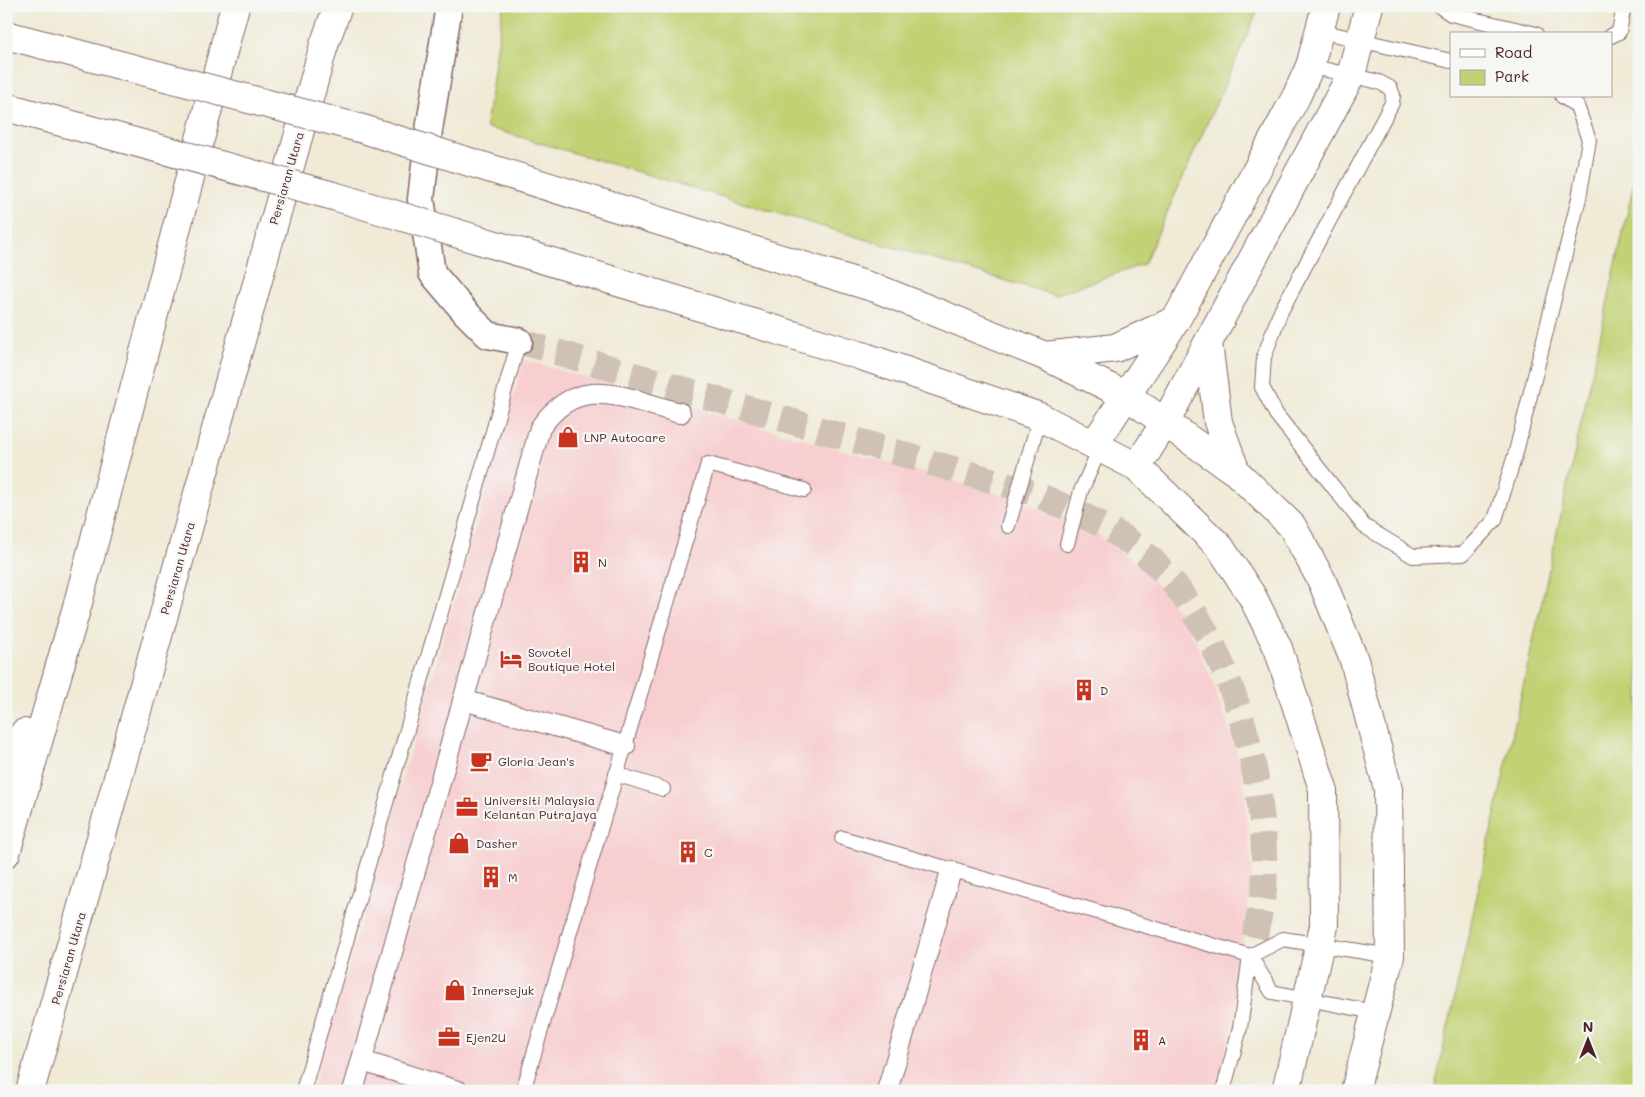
<svg xmlns="http://www.w3.org/2000/svg" width="1645" height="1097" viewBox="0 0 1645 1097" font-family="Mali,sans-serif">
<style>
.built{fill:#f7cfd1}
.green{fill:#c1d173;stroke:#86784f}
.lines{fill:none;stroke-linecap:round;stroke-linejoin:round}
.minor-tunnel{stroke:#cfc1b4;stroke-width:26;stroke-dasharray:26 13;stroke-linecap:butt}
.service-casing{stroke:#846667;stroke-width:16}
.pedestrian-casing{stroke:#846667;stroke-width:22}
.minor-casing{stroke:#846667;stroke-width:29}
.tertiary-casing{stroke:#846667;stroke-width:30}
.primary-casing{stroke:#846667;stroke-width:30}
.motorway-casing{stroke:#846667;stroke-width:30}
.service{stroke:#fff;stroke-width:14}
.pedestrian{stroke:#fff;stroke-width:20}
.minor{stroke:#fff;stroke-width:26}
.tertiary{stroke:#fff;stroke-width:28}
.primary{stroke:#fff;stroke-width:28}
.motorway{stroke:#fff;stroke-width:28}
.tertiary-bridge-casing{stroke:#846667;stroke-width:30;stroke-linecap:butt}
.tertiary-bridge{stroke:#fff;stroke-width:28}
.labels{text-anchor:middle;dominant-baseline:central;stroke-width:4.5;stroke-linejoin:round;paint-order:stroke}
.street-label{font-size:12px;fill:#4a1f2b;stroke:#f6f6f2}
.poi-label{font-size:12px;fill:#4a1f2b;stroke:#f6f6f2;text-anchor:start}
</style>
<rect width="100%" height="100%" fill="#f6f6f2"/>
<filter id="ink" filterUnits="userSpaceOnUse"><feTurbulence type="fractalNoise" baseFrequency=".02" numOctaves="2"/><feDisplacementMap in="SourceGraphic" scale="10" xChannelSelector="R" yChannelSelector="G"/><feConvolveMatrix kernelMatrix="1 2 1 2 8 2 1 2 1" color-interpolation-filters="sRGB"/></filter>
<filter id="wash" filterUnits="userSpaceOnUse"><feTurbulence type="fractalNoise" baseFrequency=".0096" numOctaves="4" result="noise"/><feDisplacementMap in="SourceGraphic" scale="20" xChannelSelector="R" yChannelSelector="G"/><feGaussianBlur stdDeviation="1.12" result="paint"/><feColorMatrix in="noise" values="0 0 0 0 0 0 0 0 0 0 0 0 0 0 0 0 0 1.4 0 .05"/><feComposite in="paint" operator="in"/></filter>
<g filter="url(#wash)">
<rect width="100%" height="100%" fill="#f0ead6"/>
<path class="built" d="M 524,360 L 1002,495 L 1092,530 L 1144,569 L 1187,622 L 1212,679 L 1243,772 L 1252,878 L 1232,1028 L 1215,1091 L 312,1091 Z"/>
<path class="green" d="M 503,6 L 1260,6 L 1144,264 L 1054,295 L 486,127 Z
M 1639,160 L 1639,1091 L 1434,1091 Z"/>
</g>
<g filter="url(#ink)">
<g class="lines">
<path class="minor-tunnel" d="M 519,341 L 1034,493 C 1069,509 1104,523 1135,546 C 1219,608 1262,754 1264,855 C 1264,866 1265,878 1264,889 C 1261,911 1255,934 1250,956"/>
<g class="service-casing">
<path id="service" d="M 1439,6 L 1451,14 L 1536,34
M 1320,31 L 1451,61
M 1611,36 L 1619,32 L 1624,6
M 1310,66 L 1379,82 L 1390,88 L 1393,95 L 1392,103 L 1280,313 L 1264,357 L 1262,387 L 1276,414 L 1364,526 L 1413,556 L 1463,554 L 1495,520 L 1516,452 L 1579,198 L 1589,140 L 1577,106 L 1562,96
M 1008,526 L 1040,417
M 1067,544 L 1081,491 L 1101,446
M 616,774 L 663,789
M 842,838 L 1250,956 L 1283,939 L 1390,956
M 1250,956 L 1272,992 L 1374,1012
M 303,1091 L 519,341
M 523,1091 L 708,464 L 804,490
M 1223,1091 L 1240,1028 L 1250,956"/>
</g>
<g class="pedestrian-casing">
<path id="pedestrian" d="M 463,700 L 625,746
M 362,1061 L 458,1091
M 353,1091 L 540,428 C 579,371 625,399 680,413
M 887,1091 L 951,871"/>
</g>
<g class="minor-casing">
<path id="minor" d="M 449,6 L 429,130 L 421,199 L 432,273 L 466,313 L 488,335 L 519,341"/>
</g>
<g class="tertiary-casing">
<path id="tertiary" d="M 878,289 L 1045,356 L 1127,396 L 1236,472 L 1292,526 L 1322,581 L 1354,660 L 1388,789 L 1390,956 L 1355,1091
M 1208,343 L 1218,422 L 1236,472
M 862,356 L 1040,417 L 1137,467 L 1220,547 L 1252,596 L 1278,648 L 1323,789 L 1324,926 L 1286,1091
M 1045,356 L 1115,348 L 1176,320
M 1095,443 L 1176,320 L 1296,97 L 1310,66 L 1326,6
M 1137,467 L 1166,421 L 1351,75 L 1369,6"/>
</g>
<g class="primary-casing">
<path id="primary" d="M 6,778 L 24,733
M 6,853 L 78,603 L 235,6
M 30,1091 L 324,45"/>
</g>
<g class="motorway-casing">
<path id="motorway" d="M 324,45 L 338,6"/>
</g>
<use href="#service" class="service"/>
<use href="#pedestrian" class="pedestrian"/>
<use href="#minor" class="minor"/>
<use href="#tertiary" class="tertiary"/>
<use href="#primary" class="primary"/>
<use href="#motorway" class="motorway"/>
<g class="tertiary-bridge-casing">
<path id="tertiary-bridge" d="M 6,35 L 363,129 L 878,289
M 6,107 L 337,197 L 862,356"/>
</g>
<use href="#tertiary-bridge" class="tertiary-bridge"/>
</g>
</g>
<defs>
<g id="shop-bare" transform="scale(1.725)"><path d="M-5-2.5h2.3a2.7 3.5 0 0 1 5.4 0H5L5.5 6h-11ZM-1.5-2.5h3a1.5 2.3 0 0 0-3 0Z" fill="#c8321e" stroke="#f6f6f2" stroke-width="2.5" paint-order="stroke"/></g>
<g id="building-bare" transform="scale(1.725)"><path d="M-4-6H4V6H1V3H-1V6H-4ZM-2.5-4.3h1.7v1.8h-1.7ZM.8-4.3h1.7v1.8H.8ZM-2.5-1h1.7V.8h-1.7ZM.8-1h1.7V.8H.8Z" fill="#c8321e" stroke="#f6f6f2" stroke-width="2.5" paint-order="stroke"/></g>
<g id="hotel-bare" transform="scale(1.725)"><path d="M-6-4.5h1.5V1H6V5H4.5V3h-9V5H-6ZM-4 0a1.8 1.8 0 1 1 3.6 0ZM.5 0V-2.5h3Q6-2.5 6 0Z" fill="#c8321e" stroke="#f6f6f2" stroke-width="2.5" paint-order="stroke"/></g>
<g id="cafe-bare" transform="scale(1.725)"><path d="M-5.5-4.5H6V0H3Q3 3.5 0 3.5H-2.5Q-5.5 3.5-5.5 0ZM3-3.2v2h1.7v-2ZM-6 4.5H4V6H-6Z" fill="#c8321e" stroke="#f6f6f2" stroke-width="2.5" paint-order="stroke"/></g>
<g id="office-bare" transform="scale(1.725)"><path d="M-6-3h4V-5.5h4V-3h4V5H-6ZM-1-4.5V-3h2v-1.5ZM-6 0V1H6V0Z" fill="#c8321e" stroke="#f6f6f2" stroke-width="2.5" paint-order="stroke"/></g>
</defs>
<g fill-rule="evenodd">
<use href="#shop-bare" x="568" y="437"/>
<use href="#building-bare" x="581" y="562"/>
<use href="#hotel-bare" x="511" y="659"/>
<use href="#building-bare" x="1084" y="690"/>
<use href="#cafe-bare" x="481" y="761"/>
<use href="#office-bare" x="467" y="807"/>
<use href="#shop-bare" x="459" y="843"/>
<use href="#building-bare" x="688" y="852"/>
<use href="#building-bare" x="491" y="877"/>
<use href="#shop-bare" x="455" y="990"/>
<use href="#office-bare" x="449" y="1037"/>
<use href="#building-bare" x="1141" y="1040"/>
</g>
<g class="labels">
<g class="street-label">
<text transform="translate(286 178) rotate(-74)">Persiaran Utara</text>
<text transform="translate(177 568) rotate(-74)">Persiaran Utara</text>
<text transform="translate(68 958) rotate(-74)">Persiaran Utara</text>
</g>
<g class="poi-label">
<text x="584" y="437">LNP Autocare</text>
<text x="598" y="562">N</text>
<text x="528" y="652">Sovotel<tspan x="528" dy="14">Boutique Hotel</tspan></text>
<text x="1100" y="690">D</text>
<text x="498" y="761">Gloria Jean's</text>
<text x="484" y="800">Universiti Malaysia<tspan x="484" dy="14">Kelantan Putrajaya</tspan></text>
<text x="476" y="843">Dasher</text>
<text x="704" y="852">C</text>
<text x="508" y="877">M</text>
<text x="472" y="990">Innersejuk</text>
<text x="466" y="1037">Ejen2U</text>
<text x="1158" y="1040">A</text>
</g>
</g>
<rect width="1645" height="1097" fill="none" stroke="#f6f6f2" stroke-width="25"/>
<rect x="1450" y="32" width="162" height="65" fill="#f6f6f2" stroke="#b1a0a2"/>
<rect x="1460" y="49" width="25" height="8" fill="#ffffff" stroke="#b1a0a2"/>
<text x="1495" y="58" font-size="15" fill="#4a1f2b">Road</text>
<rect x="1460" y="70" width="25" height="15" fill="#c1d173" stroke="#b1a0a2"/>
<text x="1495" y="82" font-size="15" fill="#4a1f2b">Park</text>
<g transform="translate(1588 1040)" stroke="#f6f6f2" stroke-width="4" paint-order="stroke">
<path d="M0-4L9 19L0 12L-9 19Z" fill="#4a1f2b"/>
<text y="-8" font-size="14" font-weight="bold" text-anchor="middle" fill="#4a1f2b">N</text>
</g>
</svg>
